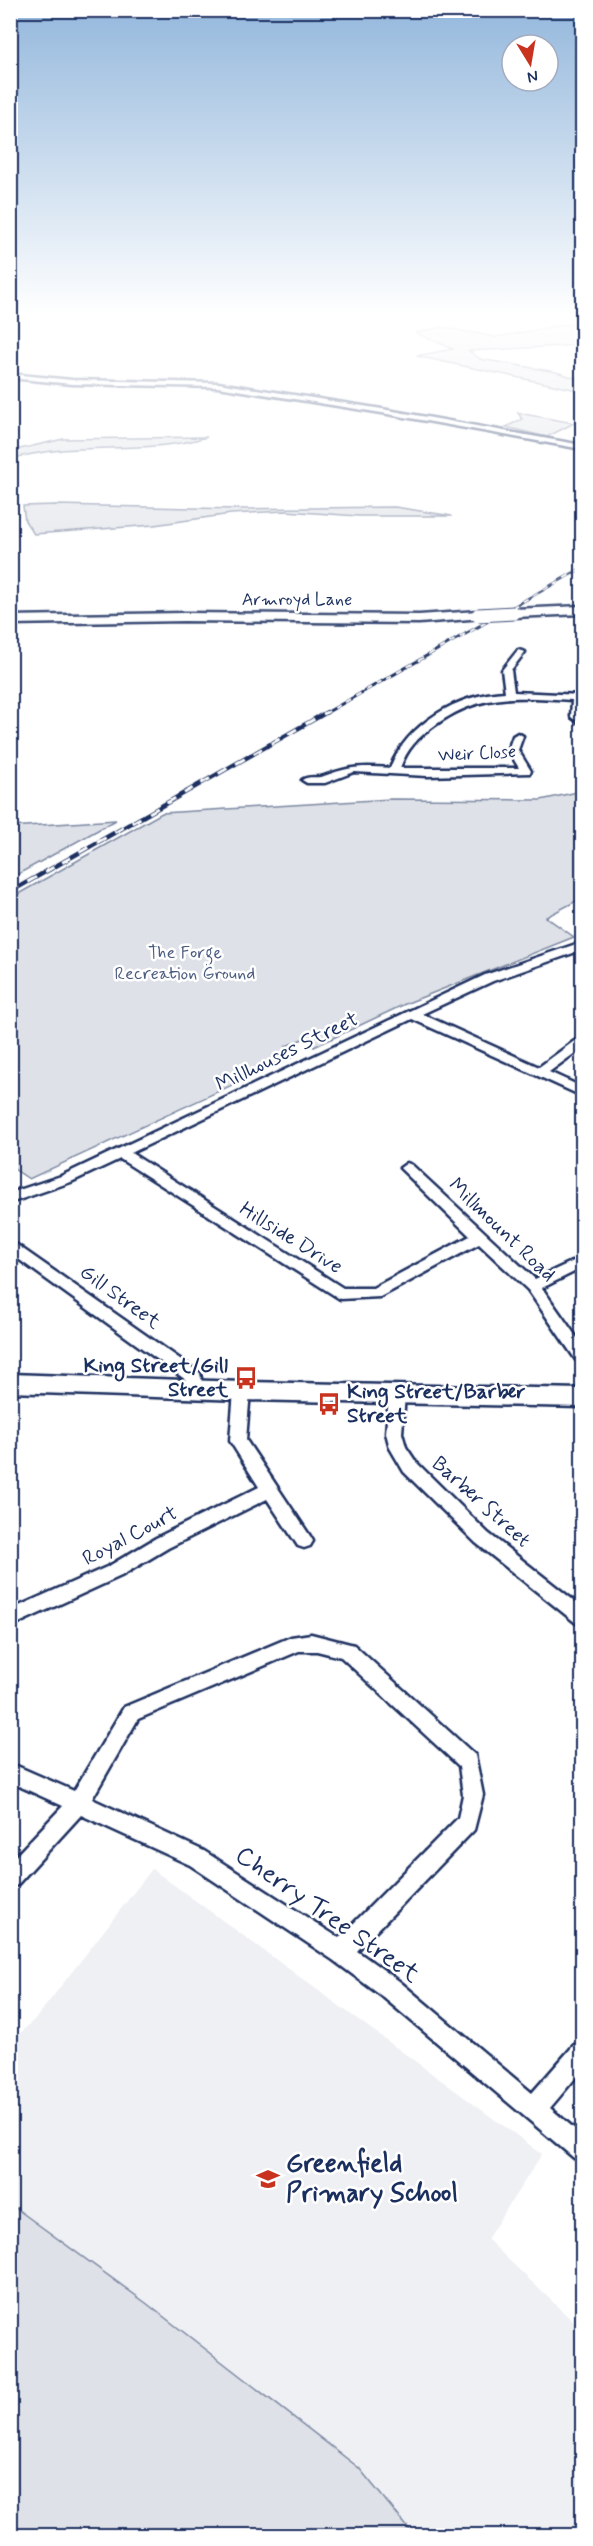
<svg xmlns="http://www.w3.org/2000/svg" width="593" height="2546" viewBox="0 0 593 2546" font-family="Mynerve,sans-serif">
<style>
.built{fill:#eff0f4}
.green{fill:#dee1e7;stroke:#7c88a2;stroke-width:1.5}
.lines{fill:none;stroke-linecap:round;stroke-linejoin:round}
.street-casing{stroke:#1b2f5e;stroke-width:5}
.secondary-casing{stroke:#1b2f5e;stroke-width:5}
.street{fill:#fff;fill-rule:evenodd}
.secondary{fill:#fff;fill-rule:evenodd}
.rail-far1-casing{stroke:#1b2f5e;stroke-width:3}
.rail-casing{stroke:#1b2f5e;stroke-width:4.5}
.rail-far1{stroke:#fff;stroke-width:2;stroke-dasharray:6;stroke-linecap:butt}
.rail{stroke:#fff;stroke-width:3;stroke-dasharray:10;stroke-linecap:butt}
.secondary-bridge-casing{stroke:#1b2f5e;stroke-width:15;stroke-linecap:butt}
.secondary-bridge{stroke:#fff;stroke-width:13}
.labels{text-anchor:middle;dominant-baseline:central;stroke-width:5;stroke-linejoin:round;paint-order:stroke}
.far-street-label{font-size:18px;fill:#1b2f5e;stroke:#fff}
.far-park-label{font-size:18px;fill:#4c5c80;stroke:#fff}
.street-label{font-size:21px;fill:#1b2f5e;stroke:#fff}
.poi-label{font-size:21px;font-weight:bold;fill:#1b2f5e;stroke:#fff;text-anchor:end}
.near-street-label{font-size:26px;fill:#1b2f5e;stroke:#fff}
.near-poi-label{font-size:26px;font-weight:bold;fill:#1b2f5e;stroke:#fff;text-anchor:start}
</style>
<rect width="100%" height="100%" fill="#fff"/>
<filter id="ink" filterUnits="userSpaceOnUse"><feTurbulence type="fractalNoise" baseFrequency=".0167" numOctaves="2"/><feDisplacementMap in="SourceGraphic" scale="12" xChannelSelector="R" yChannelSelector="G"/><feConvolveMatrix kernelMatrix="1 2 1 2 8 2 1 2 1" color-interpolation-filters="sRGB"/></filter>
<g filter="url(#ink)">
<path class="built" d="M 152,1869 L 542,2154 L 487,2239 L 582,2330 L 582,2535 L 414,2535 L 359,2468 L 146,2303 L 11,2204 L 11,2042 L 37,2017 Z"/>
<path class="green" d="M 582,322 L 582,345 L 469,351 L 480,359 L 556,372 L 582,380 L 582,391 L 416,356 L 453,349 L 416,333 L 441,327 L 496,337 Z
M 518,413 L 574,423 L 547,437 L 506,427 L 522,419 Z
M 207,437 C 143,456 76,440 11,459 L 11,451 L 63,439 Z
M 56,505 L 237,509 L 395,507 L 452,516 L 359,516 L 285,511 L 231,514 L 154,525 L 34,534 L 25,521 L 23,506 Z
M 582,791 L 582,898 L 546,917 L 574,937 L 405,1004 L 314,1047 L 305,1038 L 286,1046 L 295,1056 L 29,1179 L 11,1167 L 11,898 L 162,813 L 391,799 L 541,800 Z
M 116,820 L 11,878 L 11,827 Z
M 10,2204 L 146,2303 L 359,2468 L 414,2535 L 11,2535 Z"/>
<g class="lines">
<g class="street-casing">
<path id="street" d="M 10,374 L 72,380 L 218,383 L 382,409 L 582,445 L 582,449 L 382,413 L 218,387 L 72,384 L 10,378 Z
M 518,650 L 525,652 L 511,670 L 514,692 L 582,695 L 582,725 L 571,717 L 572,700 C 518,697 480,692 434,726 C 417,738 407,749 400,768 L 519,768 L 508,750 L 513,736 L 518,733 L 523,736 L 518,750 L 531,771 L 530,773 L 427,776 L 354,772 L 325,783 L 307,783 L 302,780 C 309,775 317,779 324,776 C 350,766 363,766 390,768 C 407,724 458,694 505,692 L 502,670 Z
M 582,942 L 582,950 L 493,981 L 422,1014 L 539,1067 L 577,1039 L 582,1038 L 582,1048 L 549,1072 L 582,1087 L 582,1096 L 412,1019 L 131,1153 L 343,1288 L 373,1288 L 470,1236 L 400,1168 L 407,1163 L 412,1165 L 535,1279 L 582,1257 L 582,1268 L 542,1288 L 582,1345 L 582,1362 L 576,1360 L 528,1290 L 479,1244 L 380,1297 L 340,1299 L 120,1159 L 71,1182 L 10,1203 L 10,1193 L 61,1176 L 485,975 Z
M 10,1240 L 200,1373 L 203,1389 L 201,1393 L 189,1393 L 186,1380 L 10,1253 Z
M 242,1385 L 248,1387 L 250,1391 L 246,1440 L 310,1536 L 313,1541 L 310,1546 L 304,1548 L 298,1546 L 267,1499 L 168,1548 L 121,1576 L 10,1627 L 10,1610 L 109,1566 L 156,1538 L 259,1487 L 230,1441 L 234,1391 L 236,1387 Z
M 397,1389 L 403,1391 L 405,1395 L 402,1433 L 406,1447 L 416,1462 L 488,1533 L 582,1607 L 582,1625 L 576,1623 L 476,1543 L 404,1472 L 390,1448 L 386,1433 L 389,1395 L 391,1391 Z
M 311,1634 L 354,1645 L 475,1755 L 483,1795 L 474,1830 L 357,1951 L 399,1981 L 532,2093 L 574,2045 L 582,2042 L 582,2070 L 550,2108 L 582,2135 L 582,2162 L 574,2158 L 383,1997 L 333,1960 L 190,1865 L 81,1815 L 17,1885 L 10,1888 L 10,1862 L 63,1806 L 10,1782 L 10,1763 L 74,1791 L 124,1707 L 291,1637 ZM 299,1651 L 317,1651 L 341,1657 L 459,1766 L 463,1795 L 458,1818 L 339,1938 L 204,1851 L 92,1799 L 138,1719 Z"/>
</g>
<g class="secondary-casing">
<path id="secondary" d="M 582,606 L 582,614 L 514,617 L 508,613 L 514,609 Z
M 478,611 L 483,612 L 484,615 L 483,618 L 419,623 L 184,621 L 10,624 L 10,616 L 184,613 L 419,615 Z
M 10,1374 L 242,1382 L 582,1389 L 582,1407 L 242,1400 L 10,1392 Z"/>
</g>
<use href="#street" class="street"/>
<use href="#secondary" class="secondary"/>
<g class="rail-far1-casing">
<path id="rail-far1" d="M 324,714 L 582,568"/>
</g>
<g class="rail-casing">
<path id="rail" d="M 10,892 L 327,712"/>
</g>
<use href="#rail-far1" class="rail-far1"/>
<use href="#rail" class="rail"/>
<g class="secondary-bridge-casing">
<path id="secondary-bridge" d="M 478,615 L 514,613"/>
</g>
<use href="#secondary-bridge" class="secondary-bridge"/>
</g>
</g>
<linearGradient id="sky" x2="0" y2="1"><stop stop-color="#93b7dc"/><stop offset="0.47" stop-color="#fff"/><stop offset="1" stop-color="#fff" stop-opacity="0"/></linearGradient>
<rect width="593" height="670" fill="url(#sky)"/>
<defs>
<g id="bus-bare" transform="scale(1.8)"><path d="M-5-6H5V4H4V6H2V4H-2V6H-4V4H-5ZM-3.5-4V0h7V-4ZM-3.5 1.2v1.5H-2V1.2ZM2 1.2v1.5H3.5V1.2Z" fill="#c8321e" stroke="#fff" stroke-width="2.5" paint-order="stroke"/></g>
<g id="school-bare" transform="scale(1.8)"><path d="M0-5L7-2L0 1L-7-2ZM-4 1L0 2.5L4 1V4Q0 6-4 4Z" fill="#c8321e" stroke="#fff" stroke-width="2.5" paint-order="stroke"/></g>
</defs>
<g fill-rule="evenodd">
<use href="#bus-bare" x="246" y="1378"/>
<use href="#bus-bare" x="329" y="1404"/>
<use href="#school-bare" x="268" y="2179"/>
</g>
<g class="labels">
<g class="far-street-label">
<text x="297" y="600">Armroyd Lane</text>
<text transform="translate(477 754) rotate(-3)">Weir Close</text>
</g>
<g class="far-park-label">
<text x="185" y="953">The Forge<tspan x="185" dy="21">Recreation Ground</tspan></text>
</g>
<g class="street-label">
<text transform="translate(287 1052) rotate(-26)">Millhouses Street</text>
<text transform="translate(502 1230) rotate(44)">Millmount Road</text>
<text transform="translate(291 1238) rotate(32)">Hillside Drive</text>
<text transform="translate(120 1297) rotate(36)">Gill Street</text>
<text transform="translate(481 1502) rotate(42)">Barber Street</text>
<text transform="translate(130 1536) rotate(-28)">Royal Court</text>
</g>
<g class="poi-label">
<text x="228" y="1366">King Street/Gill<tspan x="228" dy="24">Street</tspan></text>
<text x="347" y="1392" text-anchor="start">King Street/Barber<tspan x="347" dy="24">Street</tspan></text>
</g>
<g class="near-street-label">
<text transform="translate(327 1915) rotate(35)">Cherry Tree Street</text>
</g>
<g class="near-poi-label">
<text x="286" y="2164">Greenfield<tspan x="286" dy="30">Primary School</tspan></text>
</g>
</g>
<rect width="593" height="2546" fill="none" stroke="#fff" stroke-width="36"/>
<rect x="18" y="18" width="557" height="2510" fill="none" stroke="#1b2f5e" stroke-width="2" filter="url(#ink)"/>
<g transform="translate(530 63) rotate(169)"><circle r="28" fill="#ffffff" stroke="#a4acbf" stroke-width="1.5"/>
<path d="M0-4.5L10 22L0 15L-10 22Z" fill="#c8321e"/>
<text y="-9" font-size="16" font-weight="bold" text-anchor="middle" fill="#1b2f5e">N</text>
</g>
</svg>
